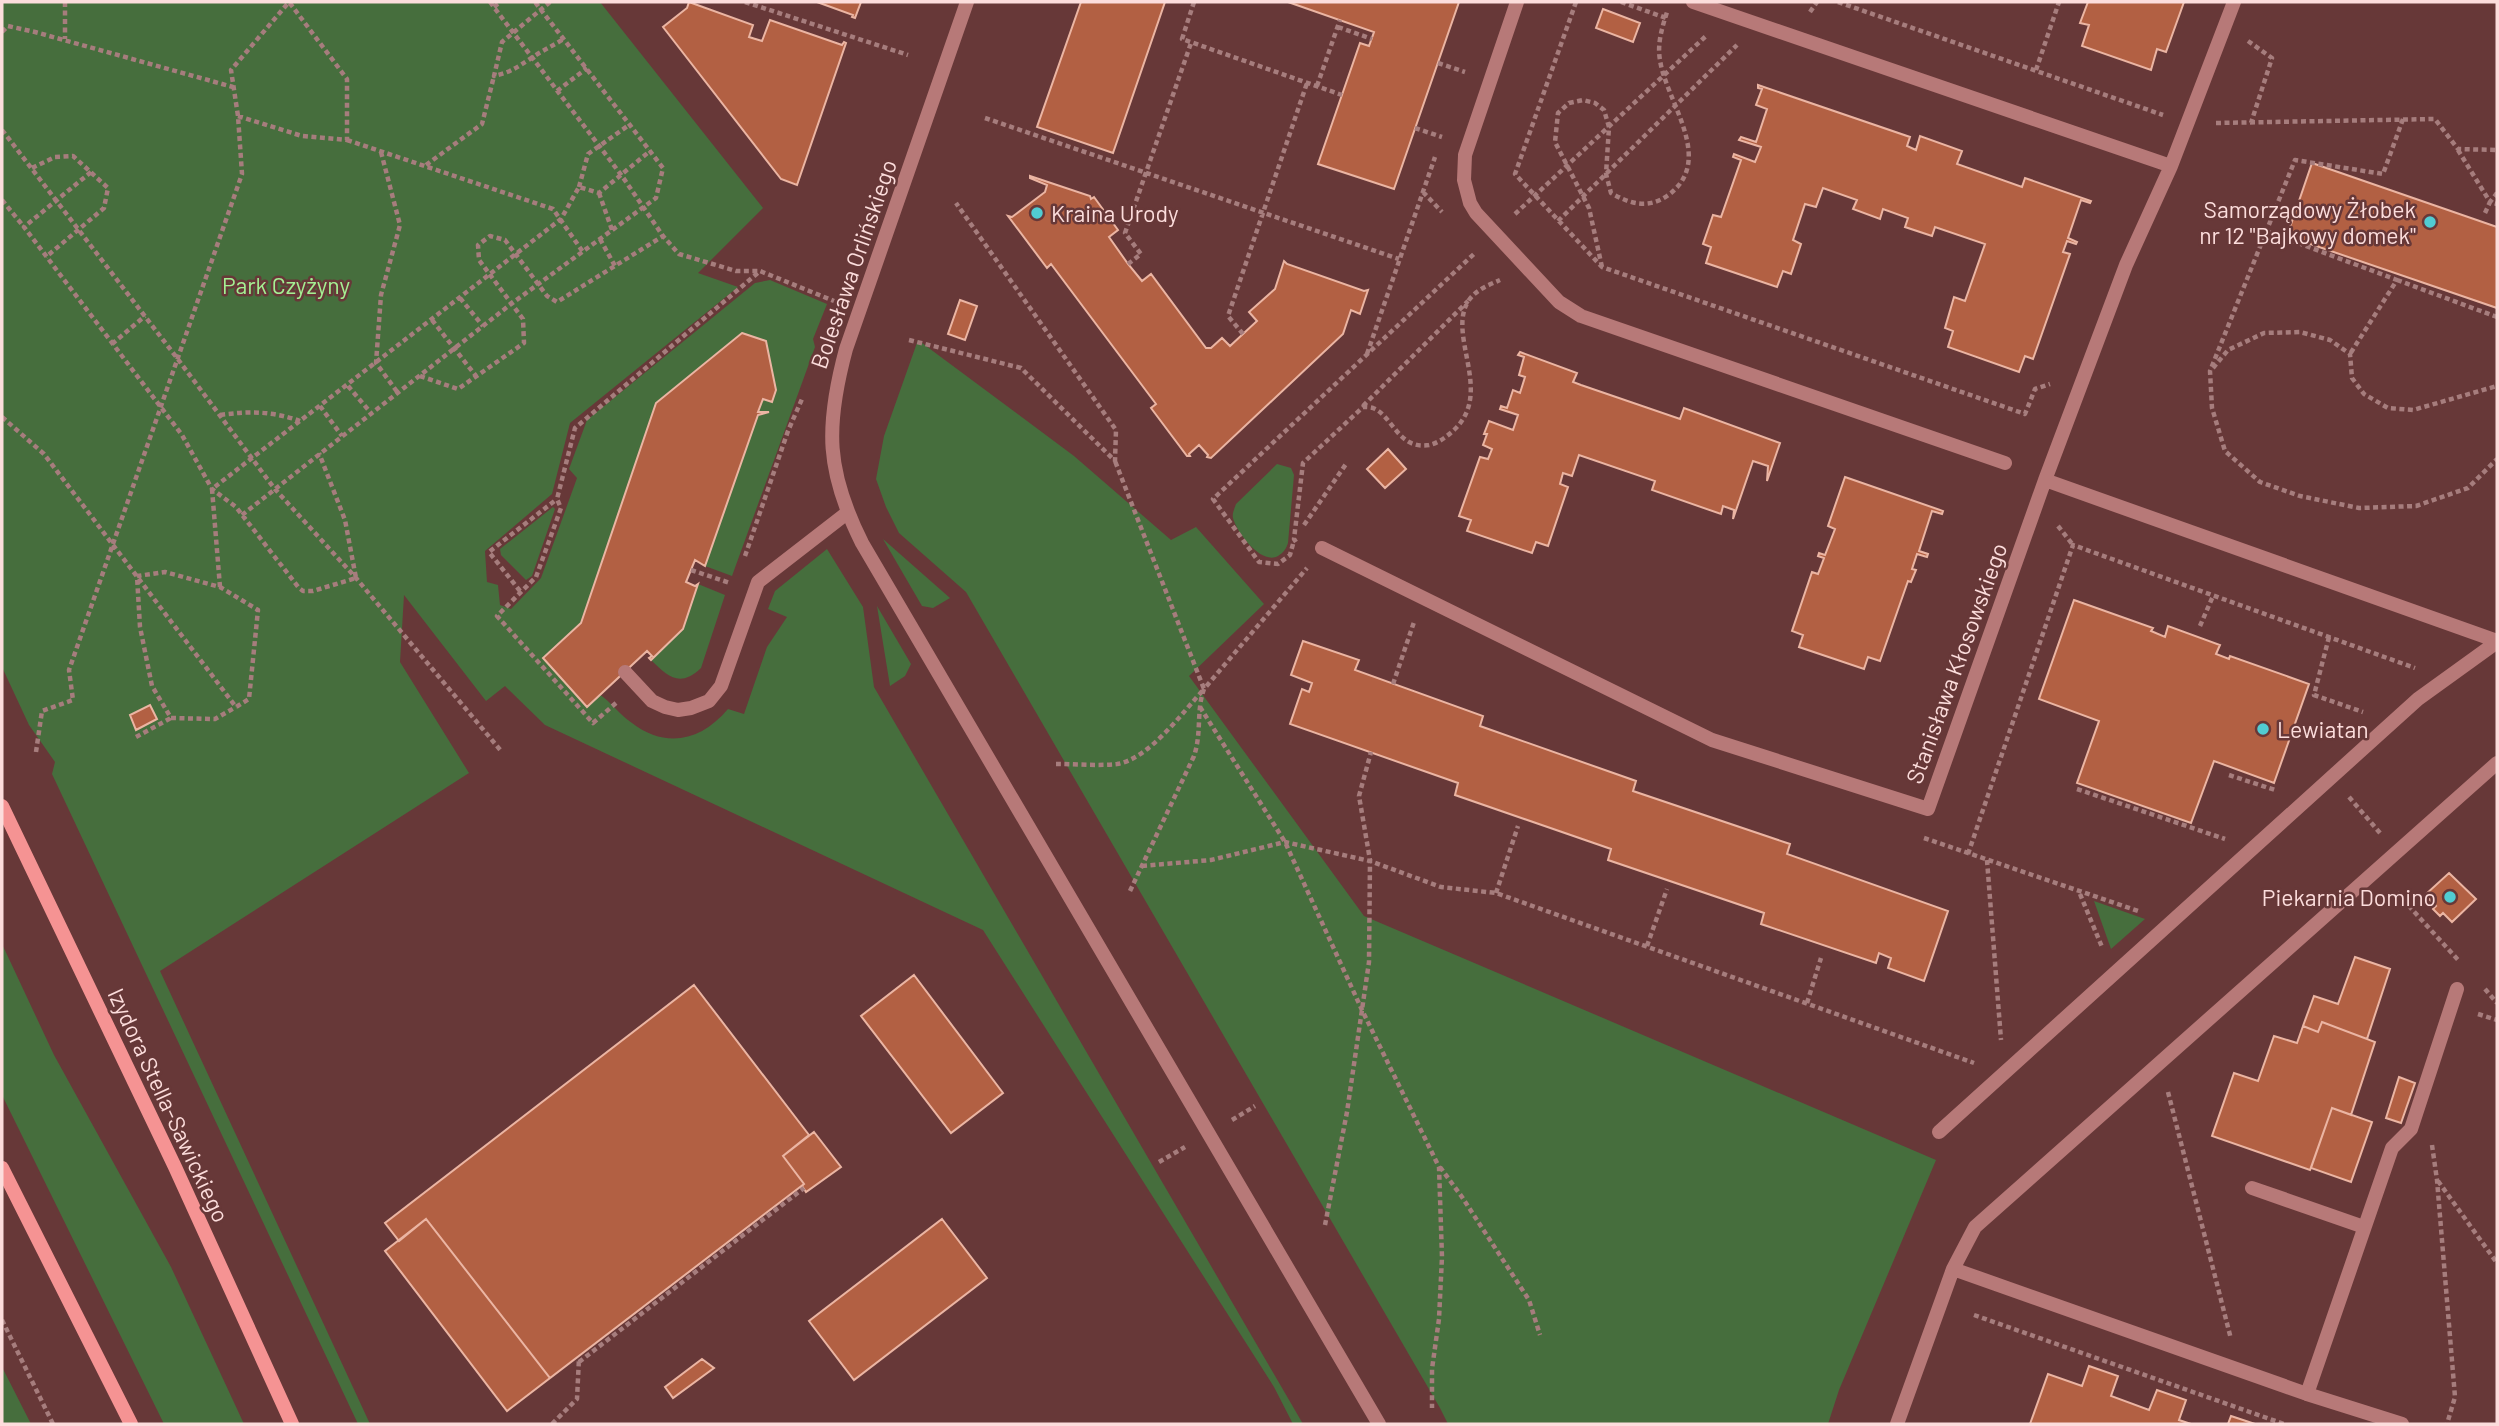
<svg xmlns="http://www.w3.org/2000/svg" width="2499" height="1426" viewBox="0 0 2499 1426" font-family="Barlow,sans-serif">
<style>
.green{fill:#466e3d}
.building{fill:#b26043;stroke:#ebb5a3;stroke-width:2}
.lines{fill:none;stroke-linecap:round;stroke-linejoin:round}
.path{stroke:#a67d7d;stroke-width:4.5;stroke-dasharray:5 3.5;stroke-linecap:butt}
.service{stroke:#b77978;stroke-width:14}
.minor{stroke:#b77978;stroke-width:14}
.secondary{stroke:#f59393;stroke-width:14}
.poi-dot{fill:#51ccd2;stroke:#673838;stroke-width:2.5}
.labels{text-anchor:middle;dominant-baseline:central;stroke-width:5;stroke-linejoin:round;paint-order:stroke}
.poi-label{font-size:23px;fill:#fcdddc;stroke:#673838;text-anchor:end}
.street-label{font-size:23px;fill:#fcdddc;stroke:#673838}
.park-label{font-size:23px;fill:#a4f093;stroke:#673838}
</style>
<rect width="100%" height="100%" fill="#673838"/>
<path class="green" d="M 2,2 L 600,2 L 763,208 L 698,273 L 738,287 L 570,423 L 552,494 L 485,551 L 487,582 L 498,585 L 500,605 L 511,609 L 541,578 L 577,478 L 569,469 L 587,420 L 755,283 L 770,280 L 827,304 L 813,339 L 815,347 L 732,576 L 705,566 L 758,415 L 769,413 L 758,412 L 763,399 L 772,402 L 776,390 L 766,341 L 742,333 L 656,403 L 581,623 L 544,658 C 562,670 582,680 599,694 C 611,702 620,715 632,723 C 666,749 701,741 728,709 L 744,714 L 767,647 L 787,617 L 768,609 L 775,591 L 827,549 L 863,607 L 874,687 L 1303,1424 L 1293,1424 L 1274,1387 L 983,930 L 545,725 L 505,686 L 486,701 L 404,595 L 400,662 L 469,773 L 160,971 L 370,1424 L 358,1424 L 52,774 L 55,762 L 29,725 L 2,667 Z
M 918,340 L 1074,456 L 1171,540 L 1196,527 L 1264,604 L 1189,676 L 1364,916 L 1936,1160 L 1839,1390 L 1828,1424 L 1448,1424 L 1440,1408 L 966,592 L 899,533 L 886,507 L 876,479 L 884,436 Z
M 1277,464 L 1291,468 L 1294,475 L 1288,543 C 1286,549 1284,552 1278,556 C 1262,565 1239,535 1234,521 C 1231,515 1234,510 1236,504 Z
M 553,507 L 555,509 L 532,576 L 526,580 L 501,555 L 500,549 Z
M 883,539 L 950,598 L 933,608 L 922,606 Z
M 698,584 L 725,595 L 701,668 C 680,688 668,677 651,660 L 683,629 Z
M 877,606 L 911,664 L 905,676 L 890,686 Z
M 2094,901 L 2145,919 L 2111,949 Z
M 2,944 L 54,1055 L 171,1267 L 244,1424 L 164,1424 L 2,1095 Z
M 2,1367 L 31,1424 L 2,1424 Z"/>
<path class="building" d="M 689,2 L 753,25 L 749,37 L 762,41 L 770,20 L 842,45 L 844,42 L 846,43 L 797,185 L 781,179 L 663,27 L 687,8 Z
M 817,2 L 861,2 L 855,18 L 852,17 L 853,15 Z
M 1081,2 L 1165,2 L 1113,153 L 1037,127 Z
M 1288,2 L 1459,2 L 1394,189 L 1318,164 L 1360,43 L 1369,46 L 1374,32 Z
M 2088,2 L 2184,2 L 2166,52 L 2157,49 L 2151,70 L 2082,46 L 2089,25 L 2080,23 Z
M 1603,9 L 1640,23 L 1633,42 L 1596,28 Z
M 1758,85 L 1910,137 L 1907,146 L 1916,150 L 1920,136 L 1962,151 L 1957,164 L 2022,187 L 2025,178 L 2091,201 L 2090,203 L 2081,200 L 2068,238 L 2077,242 L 2076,244 L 2067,241 L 2063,252 L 2070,254 L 2033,359 L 2025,356 L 2019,372 L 1948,347 L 1953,331 L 1945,328 L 1954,297 L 1965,301 L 1985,244 L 1935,227 L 1932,236 L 1905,227 L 1908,218 L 1883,209 L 1880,219 L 1853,209 L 1857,200 L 1823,188 L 1816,207 L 1805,204 L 1793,240 L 1801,244 L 1791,274 L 1783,271 L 1777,287 L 1706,263 L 1711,247 L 1703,244 L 1713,215 L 1721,217 L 1741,160 L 1733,157 L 1734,154 L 1755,162 L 1761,147 L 1739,140 L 1741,137 L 1756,142 L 1767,109 L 1756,105 L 1762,89 L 1758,88 Z
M 2312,163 L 2497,227 L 2497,308 L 2287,236 Z
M 1030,176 L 1090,196 L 1091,199 L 1094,197 L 1118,230 L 1109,237 L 1128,264 L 1142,281 L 1151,274 L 1206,348 L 1211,348 L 1222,338 L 1230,346 L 1257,321 L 1249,312 L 1275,289 L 1284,261 L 1287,264 L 1364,291 L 1368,290 L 1360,314 L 1351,310 L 1343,334 L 1211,458 L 1207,457 L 1208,455 L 1199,445 L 1189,454 L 1190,456 L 1187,456 L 1151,408 L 1156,404 L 1051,264 L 1047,268 L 1008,216 L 1012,217 L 1045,192 L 1047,185 L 1030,178 Z
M 960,300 L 977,306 L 965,340 L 948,334 Z
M 742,333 L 766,341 L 776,390 L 772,402 L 763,399 L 758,412 L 769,412 L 758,415 L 705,566 L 695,560 L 686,582 L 695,586 L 698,584 L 683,629 L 651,660 L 649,658 L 652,656 L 647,651 L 587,707 L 543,658 L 581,623 L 656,403 Z
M 1520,352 L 1577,373 L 1573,382 L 1581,385 L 1680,419 L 1684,408 L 1780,443 L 1767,481 L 1768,466 L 1753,461 L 1733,519 L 1734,510 L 1723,506 L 1721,514 L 1652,490 L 1655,481 L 1579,455 L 1572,476 L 1563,473 L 1560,484 L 1568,487 L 1548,546 L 1536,542 L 1532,553 L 1467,531 L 1471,520 L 1459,516 L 1480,457 L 1488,459 L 1492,449 L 1483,445 L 1487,434 L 1484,434 L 1489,421 L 1513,430 L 1518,415 L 1500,409 L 1501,406 L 1507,408 L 1513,390 L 1520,393 L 1525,377 L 1519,375 L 1524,357 L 1518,355 Z
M 1388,449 L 1406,469 L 1385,488 L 1367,469 Z
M 1845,477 L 1943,511 L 1942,514 L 1932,511 L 1919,551 L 1928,554 L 1927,557 L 1917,554 L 1912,569 L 1916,570 L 1911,582 L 1908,581 L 1880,661 L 1868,657 L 1864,669 L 1799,647 L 1803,635 L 1792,631 L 1812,572 L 1818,574 L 1824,558 L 1818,556 L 1819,553 L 1825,555 L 1835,529 L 1828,526 Z
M 2074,600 L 2153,628 L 2151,631 L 2165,637 L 2168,626 L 2220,645 L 2216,654 L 2229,659 L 2230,656 L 2309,684 L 2274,783 L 2214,761 L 2191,823 L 2077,783 L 2099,721 L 2039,699 Z
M 1303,641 L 1359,660 L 1355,670 L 1483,716 L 1480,726 L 1636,781 L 1633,791 L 1790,844 L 1787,854 L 1948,911 L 1924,981 L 1888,968 L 1891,958 L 1879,953 L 1876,963 L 1761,924 L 1764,913 L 1608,860 L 1611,849 L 1455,795 L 1458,783 L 1290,724 L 1302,689 L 1309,692 L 1312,683 L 1291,675 Z
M 150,705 L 157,719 L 136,730 L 130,715 Z
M 2449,873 L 2476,899 L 2452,922 L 2443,913 L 2440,916 L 2433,909 L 2436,906 L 2425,895 Z
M 2355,957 L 2390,969 L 2367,1039 L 2322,1022 L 2318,1032 L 2303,1026 L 2314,996 L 2338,1004 Z
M 914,975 L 1003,1093 L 951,1133 L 861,1016 Z
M 694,985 L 809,1135 L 783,1156 L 804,1184 L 550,1378 L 426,1219 L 399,1241 L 385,1223 Z
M 2322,1022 L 2375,1042 L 2351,1115 L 2332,1108 L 2310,1170 L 2212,1136 L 2234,1073 L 2258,1081 L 2274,1036 L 2297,1043 L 2303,1026 L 2318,1032 Z
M 2399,1077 L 2415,1083 L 2401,1123 L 2386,1118 Z
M 2332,1108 L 2372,1122 L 2351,1182 L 2311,1168 Z
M 814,1132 L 841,1167 L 806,1192 L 802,1186 L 804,1184 L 783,1156 Z
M 426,1219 L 550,1378 L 507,1411 L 385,1251 Z
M 942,1219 L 987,1278 L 854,1380 L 809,1321 Z
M 702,1359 L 714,1368 L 673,1398 L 665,1387 Z
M 2089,1366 L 2118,1376 L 2111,1396 L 2149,1410 L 2157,1390 L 2186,1400 L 2179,1420 L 2191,1424 L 2030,1424 L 2048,1374 L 2082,1386 Z
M 2231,1416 L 2255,1424 L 2228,1424 Z"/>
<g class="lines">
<path class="path" d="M 65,2 L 65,39
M 490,2 L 622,176 L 663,236 L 679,254 L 736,271 L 759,271
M 550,2 L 502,42 L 494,76 C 511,72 516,68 530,59 C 541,51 553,46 565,38
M 745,2 L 908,55
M 1194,2 L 1182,39 L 1342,95
M 1576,2 L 1515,174 L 1602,267 L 2025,414 L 2035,389 L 2050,384
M 1621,2 L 1666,18
M 1838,2 L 2163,115
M 494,7 L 500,2
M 1810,12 L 1817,2
M 1338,27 L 1372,39
M 2,32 L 8,26 L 35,32 L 233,87
M 2248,41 L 2272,58 L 2251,123
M 1438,63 L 1465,72
M 2036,70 L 2059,2
M 1317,86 L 1340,20
M 557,91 L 587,68
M 238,116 L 302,136 L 347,140 L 347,79 L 289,2
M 985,118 L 1399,259
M 2403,119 L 2383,174 L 2295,160 L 2210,371 L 2212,408 L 2225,451 L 2260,482 L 2300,496 L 2359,508 L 2416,506 L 2468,488 L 2497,459
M 2216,123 L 2435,119 L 2458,149 L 2497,150
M 1415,128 L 1442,137
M 2,130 L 177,358 L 274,488 L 356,578 L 502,752
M 347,140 L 553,209 L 583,252
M 2458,150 L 2490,202 L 2497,193
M 381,152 L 400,225 L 381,295 L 376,363 L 398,393
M 426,165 L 482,124 L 494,76
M 32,168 L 55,157 L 73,156 L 108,188 L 104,208 L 46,257
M 91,172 L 24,227 L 182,435 L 212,489 L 236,507 L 299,588 L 303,591 L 313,591 L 356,578 L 345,520 L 319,453
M 579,187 L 588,154 L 629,125
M 1423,192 L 1442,212
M 599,193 L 612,230
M 2,200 L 24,227
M 2485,213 L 2490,202 L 2497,204
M 1515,214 L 1706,36
M 1558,221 L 1737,45
M 2266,231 L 2397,280 L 2350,354
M 600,239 L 615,266
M 1128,264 L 1141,254 L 1125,233 L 1191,43
M 1602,267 L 1589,208 L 1555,142 L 1558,113 L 1569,103 L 1583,100 L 1595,103 L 1604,110 L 1609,127 L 1606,174 L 1611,193 C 1630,204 1648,209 1667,196 C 1717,161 1666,102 1660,60 C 1657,44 1662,28 1667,12
M 2397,280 L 2497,317
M 460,298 L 483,326
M 432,320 L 476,376
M 1243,334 L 1228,316 L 1307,83
M 909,340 L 1021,368 L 1115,461 L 1116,430 L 956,203
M 112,344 L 145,316
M 1367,354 L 1435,157
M 2213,368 L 2228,350 L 2264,333 L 2300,332 L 2330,340 L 2350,354 L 2352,378 L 2364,394 L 2388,408 L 2413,410 L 2497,386
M 420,376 L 458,389 L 524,343 L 523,319 L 479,260 L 478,245 L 490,236 L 505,240 L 547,296 L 557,302 L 663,236
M 348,386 L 371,413
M 320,406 L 342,436
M 1363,406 L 1468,301
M 220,415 C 249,411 272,411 300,421
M 2,417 L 44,454 L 236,707 L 249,699 L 258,610 L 220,587 L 165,572 L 137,576 L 140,627 L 152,686 L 171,718 L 215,719 L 236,707
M 242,515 L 511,304 L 656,198 L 663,168 L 535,2
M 1304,525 L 1346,464
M 2058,526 L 2073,545
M 1296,542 L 1294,539 L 1303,463 L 1363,407 C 1366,407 1370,407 1373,408 C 1393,416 1398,450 1429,445 C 1439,443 1449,435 1456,428 C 1493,390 1446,334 1469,300 C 1477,289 1489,285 1500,280
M 1293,544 L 1290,555 L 1278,564 L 1259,562 L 1213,499 L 1476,252
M 745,556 L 788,431 L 802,399
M 691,570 L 730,583
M 220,587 L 212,489 L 561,219 L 579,187 L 599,193 L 650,151
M 520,591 L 489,552 L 557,499
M 2200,626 L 2213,596
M 2329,637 L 2314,695 L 2363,712
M 1393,684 L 1414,622
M 616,703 L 593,723 L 497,616 L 536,577 L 561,508 L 557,499 L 575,428 L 760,271 L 834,301
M 1200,707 L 1285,842 L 1362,1010 L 1439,1167 L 1442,1257 L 1439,1319 L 1432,1369 L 1432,1408
M 136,737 L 171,718
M 36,752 L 42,711 L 73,700 L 69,670 L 242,174 L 238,116 L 231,70 L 289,2
M 1056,764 C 1076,764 1098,766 1117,764 C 1149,759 1183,712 1204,689 L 1115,461
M 2229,775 L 2275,790
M 2077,789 L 2225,839
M 2349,797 L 2380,833
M 1924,838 L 2141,912
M 1968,854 L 2073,545 L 2415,668
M 1987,860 L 2001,1040
M 1142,866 L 1211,860 L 1285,842 L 1370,861 L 1441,887 L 1496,893 L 1974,1063
M 1130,891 L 1194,756 C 1202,732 1196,711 1204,689 L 1307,568
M 1496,893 L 1518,826
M 2397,893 L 2460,962
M 2080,894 L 2102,947
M 1647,946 L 1667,889
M 2485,989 L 2497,1003
M 1807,1003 L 1821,958
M 2478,1014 L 2497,1020
M 2168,1092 L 2231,1339
M 1232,1120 L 1255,1106
M 2432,1145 L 2437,1180 L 2455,1397 L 2447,1424
M 1159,1162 L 1185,1147
M 1440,1167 L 1462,1197 L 1529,1300 L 1540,1335
M 2438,1181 L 2497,1263
M 1325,1225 L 1347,1112 L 1369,962 L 1370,860 L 1359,796 L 1371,752
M 1974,1315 L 2284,1424
M 2,1320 L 53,1424
M 579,1362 L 804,1188
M 552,1424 L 577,1399 L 579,1358"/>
<path class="service" d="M 2252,1188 L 2364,1227
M 2307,1394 L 2392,1148 L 2411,1129 L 2457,989"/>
<path class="minor" d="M 967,2 L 846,349 C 825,427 826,471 862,543 L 1379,1424
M 1517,2 L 1465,155 L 1464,180 L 1470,203 L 1476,213 L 1559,302 L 1581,316 L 2005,463
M 1693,2 L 2171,166
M 2045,480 L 2126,265 L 2171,166 L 2234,2
M 1322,548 L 1712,740 L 1928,809 L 2045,480 L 2497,641
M 625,672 L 652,701 L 665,707 L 678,710 L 691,708 L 709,701 L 721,686 L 758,582 L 847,513
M 1939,1132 L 2418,699 L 2497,642
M 1953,1269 L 2307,1394 L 2402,1424
M 1897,1424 L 1953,1269 L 1975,1227 L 2497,763"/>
<path class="secondary" d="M 2,806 L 175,1167 L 292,1424
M 2,1168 L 131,1424"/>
</g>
<g class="poi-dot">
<circle cx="1037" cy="213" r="7"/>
<circle cx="2430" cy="222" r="7"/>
<circle cx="2263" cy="729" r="7"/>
<circle cx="2450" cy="897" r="7"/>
</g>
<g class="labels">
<g class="poi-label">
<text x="2416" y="209">Samorządowy Żłobek<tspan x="2416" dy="26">nr 12 "Bajkowy domek"</tspan></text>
<text x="1051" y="213" text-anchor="start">Kraina Urody</text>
<text x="2277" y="729" text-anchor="start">Lewiatan</text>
<text x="2436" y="897">Piekarnia Domino</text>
</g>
<g class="street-label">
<text transform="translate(853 264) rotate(-71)">Bolesława Orlińskiego</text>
<text transform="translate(1956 663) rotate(-70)">Stanisława Kłosowskiego</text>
<text transform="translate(169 1105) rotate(65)">Izydora Stella-Sawickiego</text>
</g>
<g class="park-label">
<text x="286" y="285">Park Czyżyny</text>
</g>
</g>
<rect width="2499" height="1426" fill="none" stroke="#fcdddc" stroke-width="7"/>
</svg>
